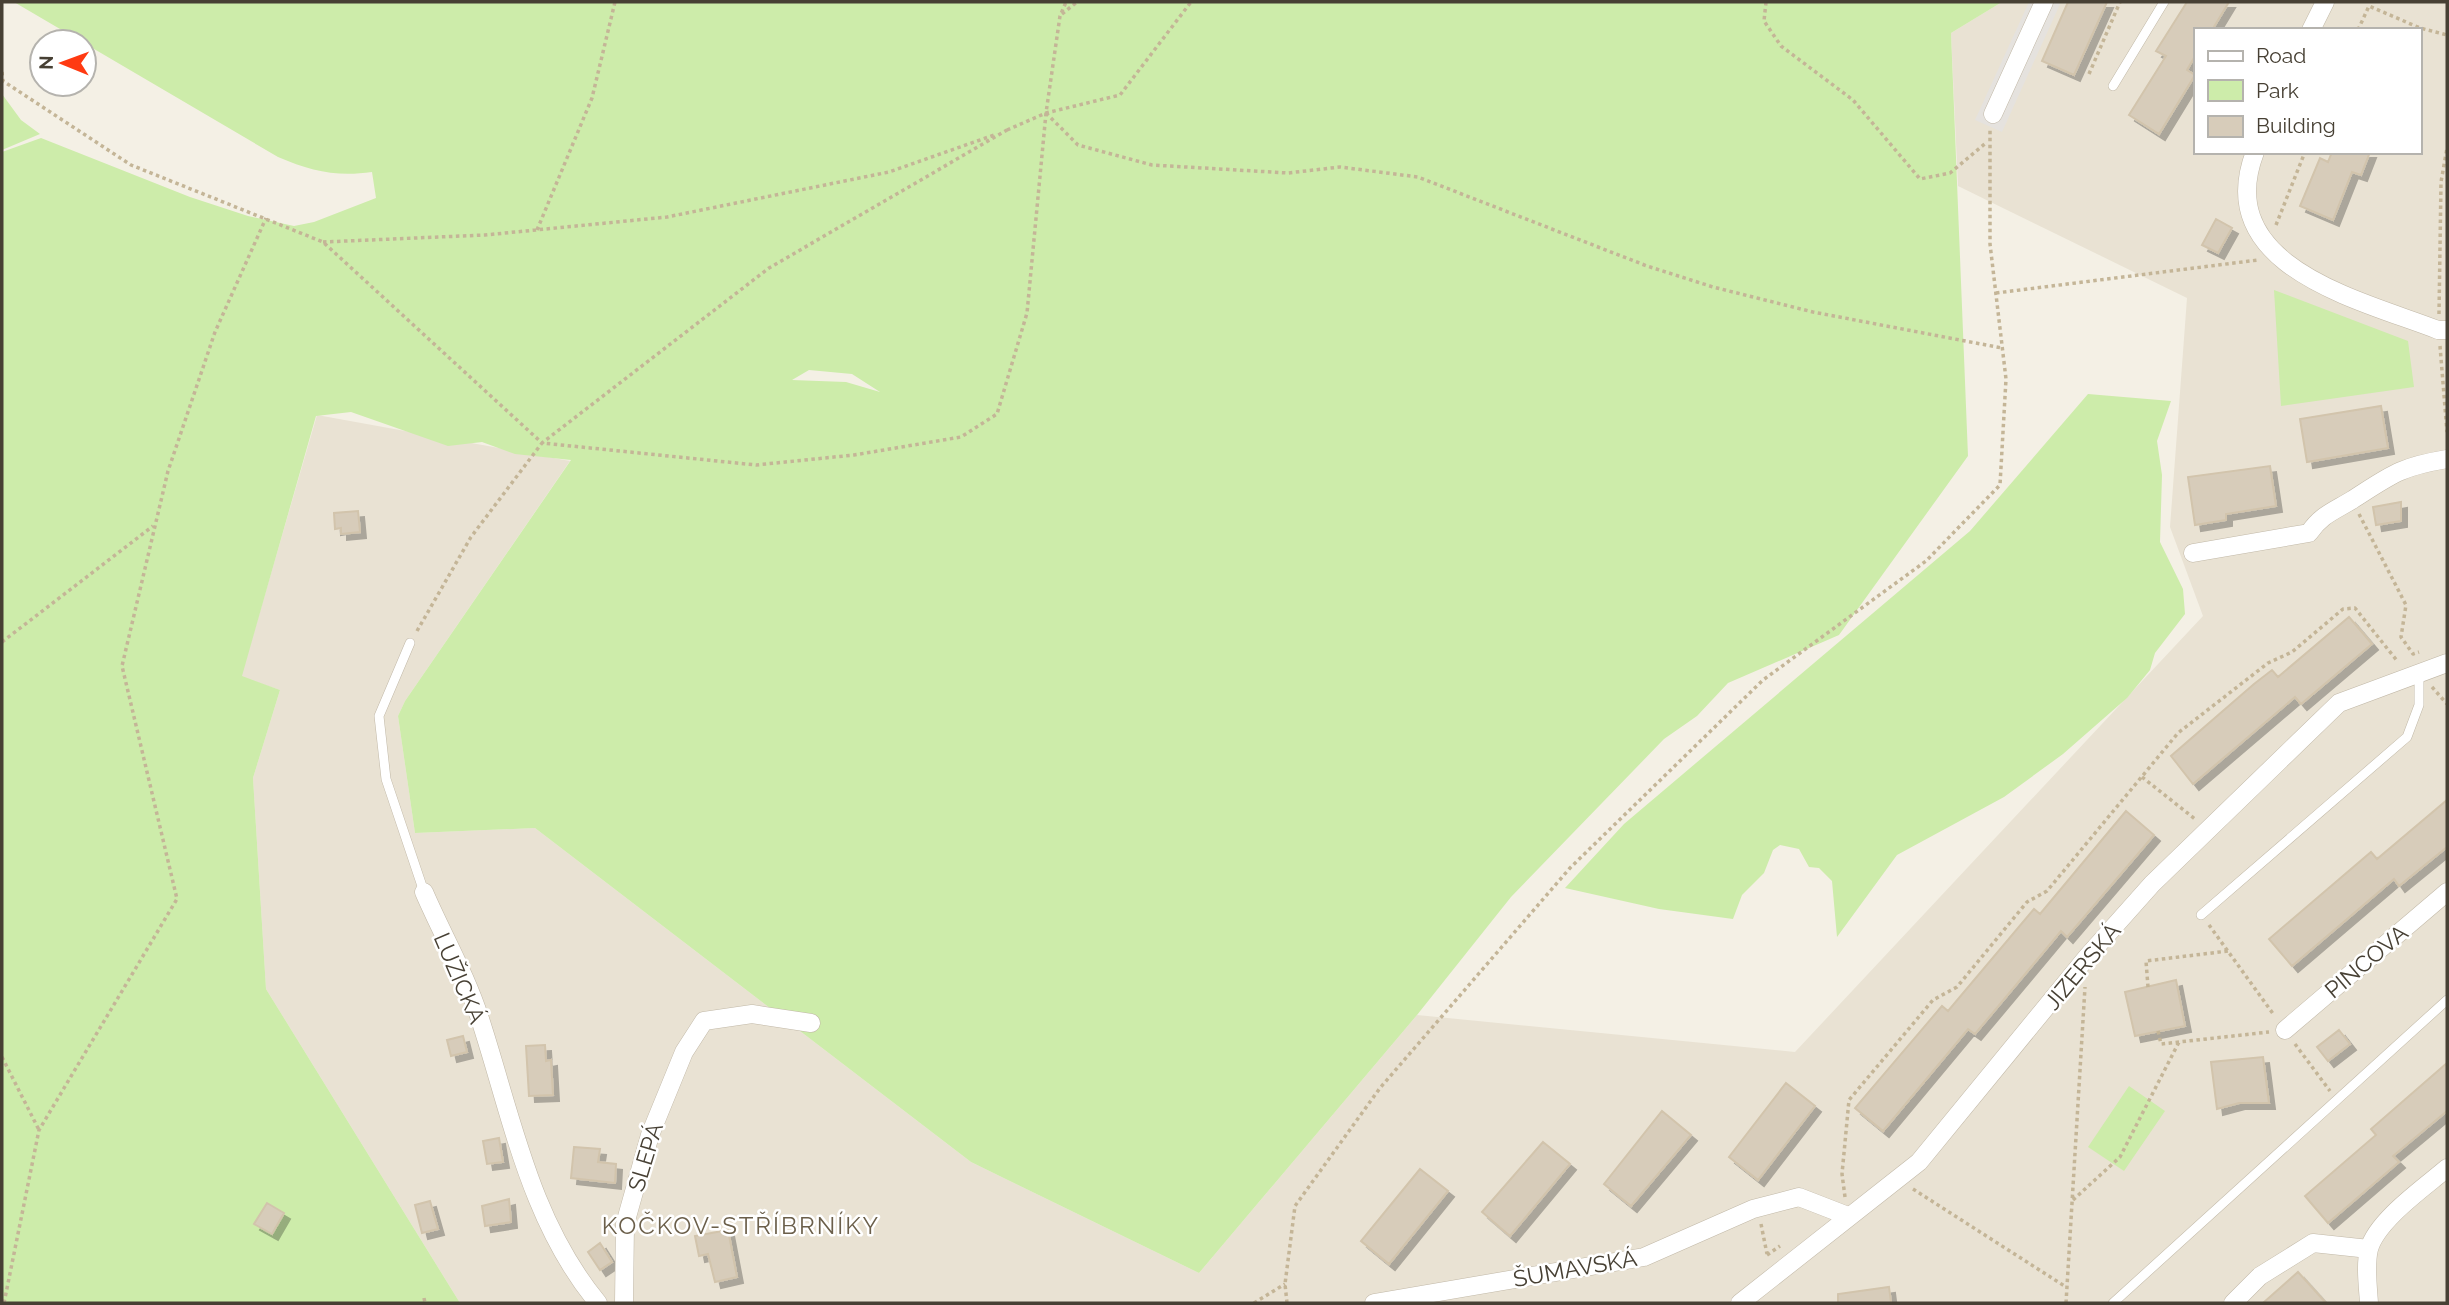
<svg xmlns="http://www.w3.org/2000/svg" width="2449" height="1305" viewBox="0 0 2449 1305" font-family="Raleway,sans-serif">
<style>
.residential{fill:#e9e2d3;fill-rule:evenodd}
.green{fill:#cdecaa;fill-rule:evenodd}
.parking{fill:#e5e2de}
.building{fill:#d7ccba;stroke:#d2c4ac;stroke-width:2;filter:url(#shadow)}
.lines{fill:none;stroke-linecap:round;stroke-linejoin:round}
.lane-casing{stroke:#c1b8a7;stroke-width:10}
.street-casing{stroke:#c1b8a7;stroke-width:19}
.path{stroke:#c4b597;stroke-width:3.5;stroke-dasharray:3.5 3.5;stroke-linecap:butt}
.lane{stroke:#fff;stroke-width:9}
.street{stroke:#fff;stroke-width:18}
.labels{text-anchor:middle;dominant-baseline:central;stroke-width:5;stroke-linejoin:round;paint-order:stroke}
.street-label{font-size:23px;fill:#474034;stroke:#fff}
.neighbourhood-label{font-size:24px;letter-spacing:2px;fill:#6b5f4a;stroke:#fff}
</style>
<defs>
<filter id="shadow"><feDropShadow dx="6" dy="6" stdDeviation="0" flood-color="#0004"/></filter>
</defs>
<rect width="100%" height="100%" fill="#f4f0e5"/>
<path class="residential" d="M 2002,2 L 2447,2 L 2447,1303 L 460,1303 L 266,989 L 253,778 L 280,690 L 241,677 L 317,415 L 570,461 L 405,701 L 398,716 L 415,833 L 535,828 L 971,1162 L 1199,1273 L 1417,1015 L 1795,1052 L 2203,616 L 2170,527 L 2187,298 L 1958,186 L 1951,33 ZM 2195,30 L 2419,30 L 2419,152 L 2195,152 Z"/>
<path class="green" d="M 14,2 L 2002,2 L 1951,33 L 1968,456 L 1839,635 L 1728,683 L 1697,716 L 1664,739 L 1511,897 L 1417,1015 L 1199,1273 L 971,1162 L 535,828 L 415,833 L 398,716 L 405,701 L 571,460 L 515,454 L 482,442 L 448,446 L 351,412 L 316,416 L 242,676 L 280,690 L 253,778 L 266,989 L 460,1303 L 2,1303 L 2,152 L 41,138 L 190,197 L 248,216 L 294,226 L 314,222 L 376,198 L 372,172 C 336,177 311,171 278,157 ZM 809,370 L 852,374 L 880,392 L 846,382 L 792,380 Z
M 2,94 L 21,120 L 40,134 L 2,150 Z
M 2274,290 L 2408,341 L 2414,387 L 2281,406 Z
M 2088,394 L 2171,401 L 2157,441 L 2162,475 L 2160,542 L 2183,589 L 2185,614 L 2155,653 L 2150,670 L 2127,698 L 2063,754 L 2004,797 L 1897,855 L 1837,937 L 1832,881 L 1819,868 L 1809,867 L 1799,849 L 1780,845 L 1773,850 L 1764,873 L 1742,895 L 1733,919 L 1659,909 L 1565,888 L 1624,824 L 1970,531 Z
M 2129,1086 L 2165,1111 L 2124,1171 L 2088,1147 Z"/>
<path class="parking" d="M 2029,2 L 2061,2 L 2002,132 L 1975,120 Z"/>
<path class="building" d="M 2068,2 L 2107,2 L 2074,75 L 2042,61 Z
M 2187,2 L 2229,2 L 2212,30 L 2195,30 L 2195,56 L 2187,70 L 2195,75 L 2159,134 L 2129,115 L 2166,56 L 2156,51 Z
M 2332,152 L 2370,152 L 2361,175 L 2352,172 L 2333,220 L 2300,206 L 2320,158 L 2328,162 Z
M 2216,219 L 2232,228 L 2218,253 L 2202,245 Z
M 2381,406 L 2388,448 L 2307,462 L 2300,419 Z
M 2270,466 L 2276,506 L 2226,514 L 2226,520 L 2195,525 L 2188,477 Z
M 2401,502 L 2401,521 L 2376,525 L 2373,507 Z
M 358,511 L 360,532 L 341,534 L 341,528 L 335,529 L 334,513 Z
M 2349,617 L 2372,644 L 2301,704 L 2295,697 L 2193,784 L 2171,756 L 2254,684 L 2272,670 L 2278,677 Z
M 2447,800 L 2447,847 L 2399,886 L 2394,879 L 2292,966 L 2269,939 L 2371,852 L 2377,859 Z
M 2126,811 L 2154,835 L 2067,937 L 2061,931 L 1975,1034 L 1968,1029 L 1883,1131 L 1855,1108 L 1942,1006 L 1948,1011 L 2034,909 L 2040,914 Z
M 2176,980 L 2185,1026 L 2135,1036 L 2125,992 Z
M 2339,1030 L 2350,1044 L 2328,1061 L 2317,1047 Z
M 463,1036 L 467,1052 L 451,1056 L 447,1040 Z
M 545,1045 L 546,1061 L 551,1060 L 553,1095 L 529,1096 L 526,1046 Z
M 2263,1057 L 2269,1103 L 2239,1103 L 2217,1109 L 2211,1062 Z
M 2447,1063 L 2447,1111 L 2393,1156 L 2399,1162 L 2328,1223 L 2305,1196 L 2376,1135 L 2371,1129 Z
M 1786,1083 L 1815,1106 L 1758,1180 L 1729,1157 Z
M 1662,1111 L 1691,1135 L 1631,1206 L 1604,1184 Z
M 499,1138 L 503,1162 L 487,1164 L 483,1141 Z
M 1543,1142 L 1570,1164 L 1510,1236 L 1482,1212 Z
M 574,1147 L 600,1149 L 598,1162 L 616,1164 L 615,1183 L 571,1178 Z
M 1420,1169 L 1448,1191 L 1389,1264 L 1361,1241 Z
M 509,1199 L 511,1222 L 485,1226 L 482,1206 Z
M 430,1201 L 438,1229 L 422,1233 L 415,1205 Z
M 267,1203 L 284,1213 L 272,1234 L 254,1224 Z
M 728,1230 L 737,1277 L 715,1282 L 708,1254 L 699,1256 L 695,1236 Z
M 600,1243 L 612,1262 L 600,1270 L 588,1252 Z
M 2298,1272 L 2326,1303 L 2263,1303 Z
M 1889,1287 L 1891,1303 L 1838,1303 L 1838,1294 Z"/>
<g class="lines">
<g class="lane-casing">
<path id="lane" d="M 2113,86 L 2164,2
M 410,643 L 379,716 L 386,779 L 424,892
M 2201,915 L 2407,737 L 2419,705 L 2419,673
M 2113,1303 L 2447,1000"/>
</g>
<g class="street-casing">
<path id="street" d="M 2311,30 L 2325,2
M 1993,114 L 2044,2
M 2255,152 C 2211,267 2361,300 2438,330 L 2447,330
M 2193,553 L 2309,533 C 2321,515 2334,511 2352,500 C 2391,475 2399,467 2447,459
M 424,892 C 442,934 466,975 480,1019 C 512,1117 530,1221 598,1303
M 2285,1030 L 2447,892
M 624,1303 L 625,1224 L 650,1135 L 684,1052 L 704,1021 L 752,1014 L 811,1023
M 1374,1303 L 1644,1257 L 1753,1209 L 1799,1197 L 1848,1216
M 1740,1303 L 1919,1162 L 2087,957 L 2152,884 L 2339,703 L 2447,663
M 2233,1303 L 2260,1276 L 2313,1243 L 2369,1249
M 2369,1303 C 2368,1287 2365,1265 2369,1249 C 2377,1220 2425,1187 2447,1168"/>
</g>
<path class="path" d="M 1766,2 L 1764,21 L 1781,46 L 1853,100 L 1920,179 L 1950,173 L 1987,142
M 1062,14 L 1077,2
M 2358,30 L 2369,6 L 2420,28 L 2447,35
M 2,72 L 3,81 L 131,165 L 323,242 L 542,443 L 769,268 L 1007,130
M 2089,74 L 2120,2
M 1046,113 L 1078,145 L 1152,165 L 1288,173 L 1340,167 L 1418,177 L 1647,266 L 1713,287 L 1813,312 L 2002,348
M 1007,130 L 1046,113 L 1120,95 L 1191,2
M 2276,225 L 2305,152
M 537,230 L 592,98 L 615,2
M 323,242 L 485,235 L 667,217 L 889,172 L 997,134
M 1996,293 L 2258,260
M 2439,314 L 2441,182 L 2447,148
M 2440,346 L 2447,432
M 2359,514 L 2406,605 L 2401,637 L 2413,654 L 2419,652
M 417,631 L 471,537 L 542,443 L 756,465 L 854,455 L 961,437 L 997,414 L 1027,313 L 1046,113 L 1060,16 L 1066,2
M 2,642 L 153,526
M 2432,687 L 2447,704
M 2142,777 L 2195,819
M 2209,925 L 2274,1015
M 2148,987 L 2146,961 L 2228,951
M 2158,1031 L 2161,1044 L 2269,1032
M 2295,1044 L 2330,1091
M 2,1057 L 39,1130
M 1913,1189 L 2066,1287
M 1845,1197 L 1842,1174 L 1849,1100 L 1933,1000 L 1957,987 L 2027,902 L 2047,891 L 2178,733 L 2268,663 L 2292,652 L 2343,609 L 2355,608 L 2398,662
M 2073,1200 L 2120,1157 L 2179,1042
M 1761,1224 L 1767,1254
M 1767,1255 L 1780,1246
M 424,1298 L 425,1303
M 4,1303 L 39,1130 L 177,899 L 122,666 L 168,471 L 215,332 L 266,218
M 1254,1303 L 1285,1284
M 1287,1303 L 1285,1284 L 1295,1206 L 1380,1088 L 1570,868 L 1763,680 L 1926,561 L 2000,485 L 2006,379 L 1990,244 L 1990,130
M 2066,1303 L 2085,987"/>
<use href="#lane" class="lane"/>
<use href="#street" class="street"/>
</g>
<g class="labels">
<g class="street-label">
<text transform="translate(2366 961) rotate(-40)">PINCOVA</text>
<text transform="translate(2082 966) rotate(-50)">JIZERSKÁ</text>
<text transform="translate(460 978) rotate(67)">LUŽICKÁ</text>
<text transform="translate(645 1157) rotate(-73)">SLEPÁ</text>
<text transform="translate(1575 1268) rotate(-10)">ŠUMAVSKÁ</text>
</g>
<g class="neighbourhood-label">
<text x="741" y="1225">KOČKOV-STŘÍBRNÍKY</text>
</g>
</g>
<rect width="2449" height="1305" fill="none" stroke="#474034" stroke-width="7"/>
<rect x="2194" y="28" width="228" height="126" fill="#ffffff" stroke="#b5b3ae" stroke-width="2"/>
<rect x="2208" y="51" width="35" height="10" fill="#ffffff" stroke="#b5b3ae" stroke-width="2"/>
<text x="2256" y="63" font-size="21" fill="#474034">Road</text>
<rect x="2208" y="80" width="35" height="21" fill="#cdecaa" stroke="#b5b3ae" stroke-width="2"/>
<text x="2256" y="98" font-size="21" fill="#474034">Park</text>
<rect x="2208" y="116" width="35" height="21" fill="#d7ccba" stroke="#b5b3ae" stroke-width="2"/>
<text x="2256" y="133" font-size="21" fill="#474034">Building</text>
<g transform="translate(63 63) rotate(271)"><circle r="33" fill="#ffffff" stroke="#b5b3ae" stroke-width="2"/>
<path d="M0-5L12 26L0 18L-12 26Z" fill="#ff3a12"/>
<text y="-10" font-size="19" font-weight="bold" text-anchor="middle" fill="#474034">N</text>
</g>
</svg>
